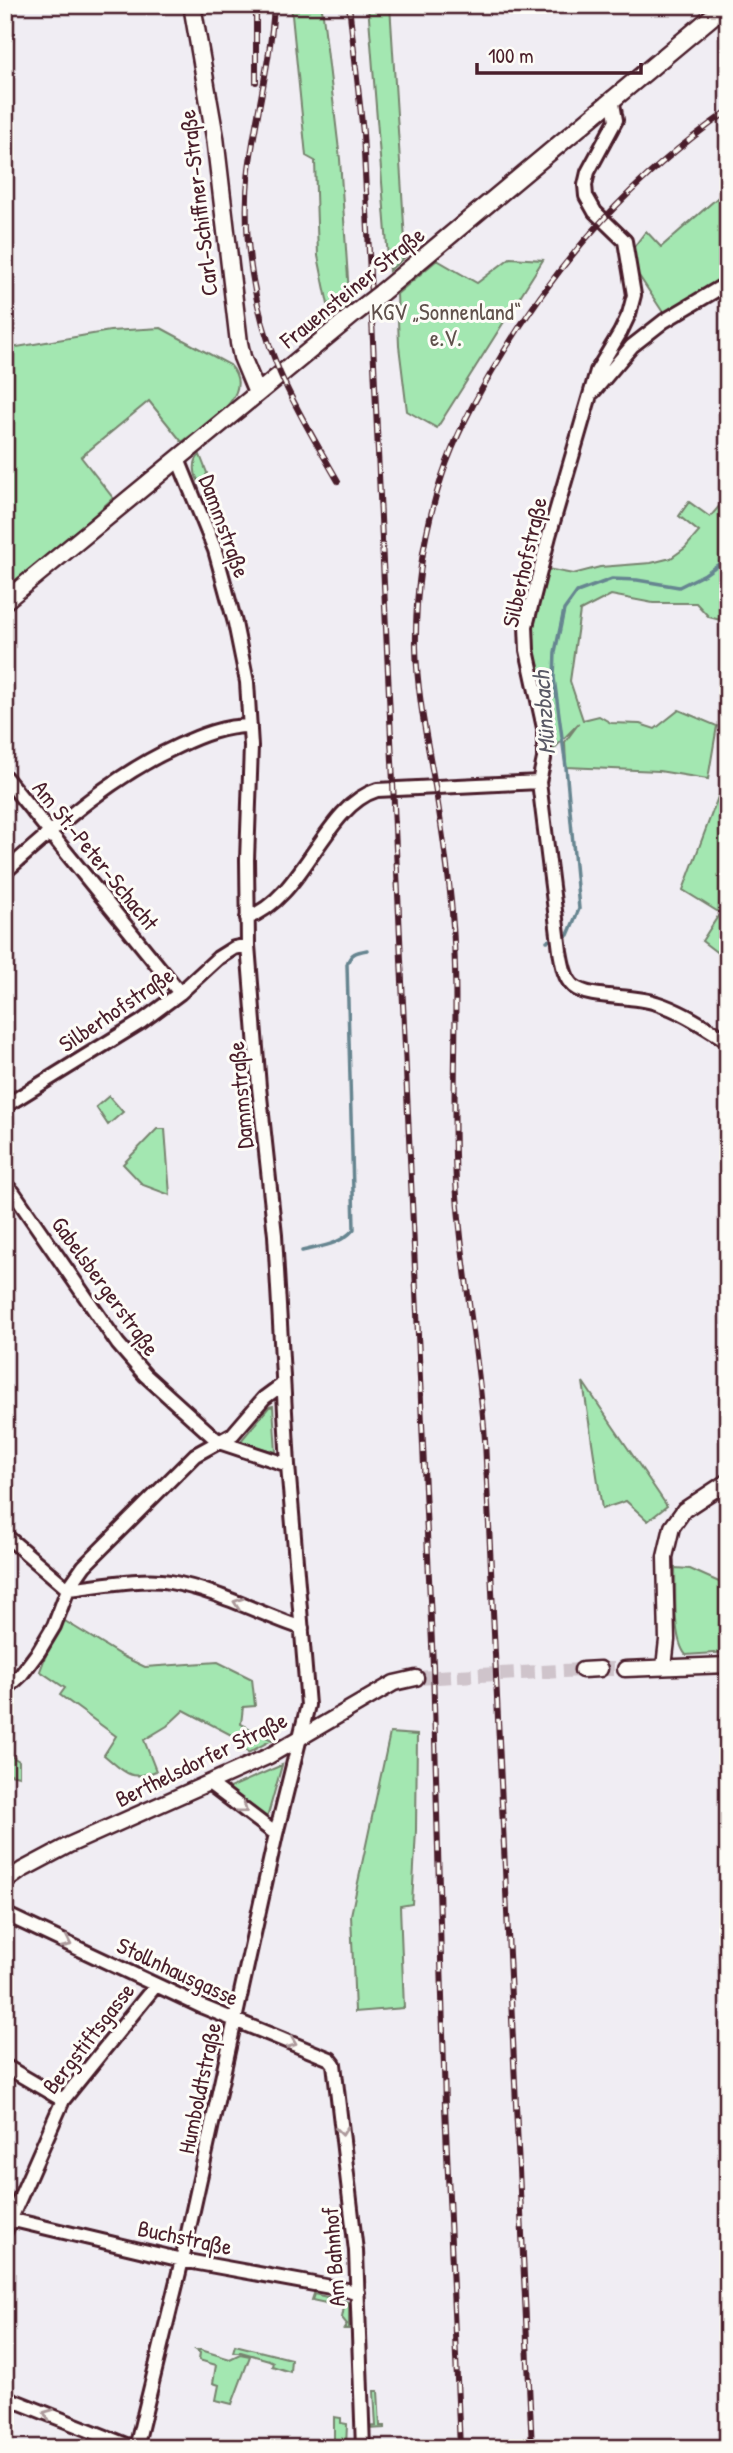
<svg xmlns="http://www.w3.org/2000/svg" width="733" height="2453" viewBox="0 0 733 2453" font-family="'Patrick Hand',sans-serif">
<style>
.green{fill:#a3e7b1;stroke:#76836e;stroke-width:2}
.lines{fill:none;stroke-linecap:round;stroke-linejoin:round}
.stream{stroke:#668590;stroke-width:3.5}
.tertiary-tunnel{stroke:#cfc4cb;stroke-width:14;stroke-dasharray:14 7;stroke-linecap:butt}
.minor-casing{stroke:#4a1f2b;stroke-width:18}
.tertiary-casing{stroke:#4a1f2b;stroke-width:19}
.secondary-casing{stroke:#4a1f2b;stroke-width:21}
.minor{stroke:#fdfcf7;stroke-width:12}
.tertiary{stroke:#fdfcf7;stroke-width:14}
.secondary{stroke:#fdfcf7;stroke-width:16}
.rail-casing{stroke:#4a1f2b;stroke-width:6}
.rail{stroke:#fdfcf7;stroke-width:3.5;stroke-dasharray:10;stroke-linecap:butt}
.secondary-bridge-casing{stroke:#4a1f2b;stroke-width:21;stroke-linecap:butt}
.secondary-bridge{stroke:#fdfcf7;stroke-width:16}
.oneway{stroke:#ac999b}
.labels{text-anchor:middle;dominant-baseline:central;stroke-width:6;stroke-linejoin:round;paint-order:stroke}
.street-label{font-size:23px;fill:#4a1f2b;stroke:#fdfcf7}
.park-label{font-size:23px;fill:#60514c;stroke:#fdfcf7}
.water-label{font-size:24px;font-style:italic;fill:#5a5a66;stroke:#fdfcf7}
</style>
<rect width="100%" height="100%" fill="#f0edf3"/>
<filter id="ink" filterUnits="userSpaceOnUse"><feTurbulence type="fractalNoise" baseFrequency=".0143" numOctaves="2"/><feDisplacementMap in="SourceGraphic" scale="14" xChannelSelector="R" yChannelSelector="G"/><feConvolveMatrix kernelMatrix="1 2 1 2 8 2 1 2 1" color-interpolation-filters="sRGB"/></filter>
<g filter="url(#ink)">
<path class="green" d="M 291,5 L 321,5 L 323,15 L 340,159 L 350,309 L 332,324 L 318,256 L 315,161 L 306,156 Z
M 368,5 L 390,5 L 406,256 L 389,271 Z
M 728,192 L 728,277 L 664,314 L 630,262 L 634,247 L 646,231 L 661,247 L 723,193 Z
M 510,258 L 543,260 L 437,428 L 407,411 L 399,346 L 397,294 L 437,260 L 477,283 Z
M 161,328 L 230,365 C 258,396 203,425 182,442 L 149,401 L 81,457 L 113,498 L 5,597 L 5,349 L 110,331 Z
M 200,455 L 207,473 L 203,483 L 200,483 C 194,476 192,461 200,455 Z
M 728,496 L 728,622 L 709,617 L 696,603 L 653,603 L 611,595 L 580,611 L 570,681 L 583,720 L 599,716 L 611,723 L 640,724 L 655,729 L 679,710 L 717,726 L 708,779 L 659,771 L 566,767 L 565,742 L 579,723 L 544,759 L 527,651 L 542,568 L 573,574 L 600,567 L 651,563 L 671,558 L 685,548 L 699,532 L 679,516 L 689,502 L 710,517 Z
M 718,797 L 728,805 L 728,961 L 702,941 L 720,913 L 683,890 Z
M 109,1096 L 123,1112 L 108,1125 L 96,1107 Z
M 157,1129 L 165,1129 L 170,1195 L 143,1185 L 123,1164 Z
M 583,1382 L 667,1506 L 648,1521 L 626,1501 L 602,1509 Z
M 273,1406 L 276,1452 L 240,1442 L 269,1407 Z
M 675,1568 L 690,1569 L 728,1586 L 728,1652 L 686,1655 C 672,1639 676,1590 675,1568 Z
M 60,1618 L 122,1656 L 145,1667 L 218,1662 L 252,1679 L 255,1706 L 243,1707 L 241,1724 L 272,1740 L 248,1753 L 239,1739 L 184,1710 L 167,1726 L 144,1740 L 156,1771 C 130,1782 124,1772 104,1755 L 116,1736 L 60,1695 L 65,1688 L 40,1671 Z
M 390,1733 L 417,1735 L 416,1830 L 412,1904 L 400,1906 L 404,2008 L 355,2012 L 351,1915 Z
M 8,1754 L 19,1761 L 19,1776 L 5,1773 L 5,1757 Z
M 282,1765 L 267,1818 L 227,1789 Z
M 314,2294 L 349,2302 L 349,2329 L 344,2329 L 347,2324 L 342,2318 L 344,2307 L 312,2300 Z
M 235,2345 L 291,2359 L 290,2372 L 272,2366 L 273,2362 L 269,2360 L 241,2352 L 233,2352 Z
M 196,2350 L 201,2350 L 230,2359 L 240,2354 L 250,2356 L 232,2404 L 216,2400 L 219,2385 L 213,2383 L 216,2365 L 199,2360 L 200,2353 Z
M 374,2391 L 378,2391 L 380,2426 L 385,2426 L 385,2428 L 367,2429 L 367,2427 L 376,2426 Z
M 334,2417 L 341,2418 L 341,2423 L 347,2424 L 346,2448 L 334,2448 Z"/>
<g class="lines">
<path class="stream" d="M 547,941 L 568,935 L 579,909 L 566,767 L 554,678 L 555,652 L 564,610 L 577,592 L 612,579 L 637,580 L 679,587 L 705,574 L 719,564 L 728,551
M 302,1251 C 322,1246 340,1245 354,1229 L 347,964 C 351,953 356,952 367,950"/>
<path class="tertiary-tunnel" d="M 600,1669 L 625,1669
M 416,1678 L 582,1670"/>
<g class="minor-casing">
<path id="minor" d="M 612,98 L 616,120 L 588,172 L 585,185 L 586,196 L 595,212 L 625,241 L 634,295 L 629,314 L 620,333 L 597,371 L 549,536 L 526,626 L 527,650 L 544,728 L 544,759 L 539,782 L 560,951 C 562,962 564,978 573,986 C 590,1000 632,994 656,1003 C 682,1011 705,1027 728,1041
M 593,392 L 632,346 L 664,321 L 728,283
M 5,777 L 180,993
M 5,872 C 59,824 112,776 178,746 C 201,735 224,726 250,726
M 247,918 C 304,898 324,806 377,790 L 539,782
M 5,1106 L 141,1022 L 180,993 L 218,958 L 234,948 L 248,945
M 5,1185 L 13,1192 L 118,1344 L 145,1375 L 219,1442 L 288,1465
M 5,1535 L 68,1589
M 68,1589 C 97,1586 142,1577 170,1582 C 216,1590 258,1613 302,1628
M 5,1690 L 21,1675 L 39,1651 L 54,1626 L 68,1589 L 84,1566 L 195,1455 L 233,1434 L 264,1398 L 283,1384
M 209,1783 L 276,1834
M 5,1914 L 203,2007 L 330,2059 L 334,2064 L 356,2251 L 363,2448
M 5,2066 L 63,2100
M 5,2218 L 182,2260 L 358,2292
M 5,2232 L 63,2100 L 156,1985
M 5,2397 L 134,2448
M 136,2448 L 182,2260 L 276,1834 L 308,1705 L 288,1465 L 275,1235 L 259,1087 L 248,945 L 247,860 L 251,746 L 247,682 L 235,623 L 215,550 L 178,459"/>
</g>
<g class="tertiary-casing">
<path id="tertiary" d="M 664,1667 L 667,1640 L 665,1557 L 672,1527 L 684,1510 L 728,1481
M 625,1669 L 728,1665
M 582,1670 L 600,1669
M 5,1882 L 22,1870 L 69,1845 L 269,1756 L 394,1683 L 416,1678"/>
</g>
<g class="secondary-casing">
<path id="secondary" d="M 192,5 L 215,137 L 239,343 L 242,357 L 257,393
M 381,293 L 726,5
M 5,601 L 354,314"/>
</g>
<use href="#minor" class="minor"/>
<use href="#tertiary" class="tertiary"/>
<use href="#secondary" class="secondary"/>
<g class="rail-casing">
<path id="rail" d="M 274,5 C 271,60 256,114 249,169 C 241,236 254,311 280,373 C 296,410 318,446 338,481
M 349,5 L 363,133 L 368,231 L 433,1666 L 445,2106 L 460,2448
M 256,82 L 256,5
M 532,2448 L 485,1440 C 479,1353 461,1268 456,1181 C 451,1092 460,1002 452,913 C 449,875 443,836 437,798 C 429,748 417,698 416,647 C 415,590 424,531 442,476 C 456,433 479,392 503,353 C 563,255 634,177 728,111"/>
</g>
<use href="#rail" class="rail"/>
<g class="secondary-bridge-casing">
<path id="secondary-bridge" d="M 354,314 L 381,293"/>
</g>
<use href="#secondary-bridge" class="secondary-bridge"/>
</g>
<defs><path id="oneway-chevron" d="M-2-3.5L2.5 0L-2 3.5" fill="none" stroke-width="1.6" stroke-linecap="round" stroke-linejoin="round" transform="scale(1.75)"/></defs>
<g class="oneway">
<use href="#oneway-chevron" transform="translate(238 1603) rotate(-161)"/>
<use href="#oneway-chevron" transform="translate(243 1809) rotate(37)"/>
<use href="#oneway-chevron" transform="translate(67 1943) rotate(25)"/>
<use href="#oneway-chevron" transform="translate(292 2043) rotate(22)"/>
<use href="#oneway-chevron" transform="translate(342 2131) rotate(83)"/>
<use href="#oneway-chevron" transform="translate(48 2414) rotate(-159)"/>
</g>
</g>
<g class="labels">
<g class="street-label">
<text transform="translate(198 203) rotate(-97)">Carl-Schiffner-Straße</text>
<text transform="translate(352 287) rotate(-39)">Frauensteiner Straße</text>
<text transform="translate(225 526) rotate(70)">Dammstraße</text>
<text transform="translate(524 562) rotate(-77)">Silberhofstraße</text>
<text transform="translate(96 855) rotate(51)">Am St.-Peter-Schacht</text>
<text transform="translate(116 1009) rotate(-34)">Silberhofstraße</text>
<text transform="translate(240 1095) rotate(-95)">Dammstraße</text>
<text transform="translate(106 1286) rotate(54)">Gabelsbergerstraße</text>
<text transform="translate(201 1759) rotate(-26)">Berthelsdorfer Straße</text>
<text transform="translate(178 1971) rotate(25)">Stollnhausgasse</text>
<text transform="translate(88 2038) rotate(-52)">Bergstiftsgasse</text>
<text transform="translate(199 2088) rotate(-78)">Humboldtstraße</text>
<text transform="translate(185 2237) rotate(12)">Buchstraße</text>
<text transform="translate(333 2257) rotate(-94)">Am Bahnhof</text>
</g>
<g class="park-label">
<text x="446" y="311">KGV „Sonnenland“<tspan x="446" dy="26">e.V.</tspan></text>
</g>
<g class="water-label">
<text transform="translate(543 713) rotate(-94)">Münzbach</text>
</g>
</g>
<rect width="733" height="2453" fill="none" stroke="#fdfcf7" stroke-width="28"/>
<rect x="14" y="14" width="705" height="2425" fill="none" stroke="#4a1f2b" stroke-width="2.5" filter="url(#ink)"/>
<path d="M477 63v10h164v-10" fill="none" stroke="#4a1f2b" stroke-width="3.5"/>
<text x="488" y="63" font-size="21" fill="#4a1f2b" stroke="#fdfcf7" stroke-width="5" paint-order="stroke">100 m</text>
</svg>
